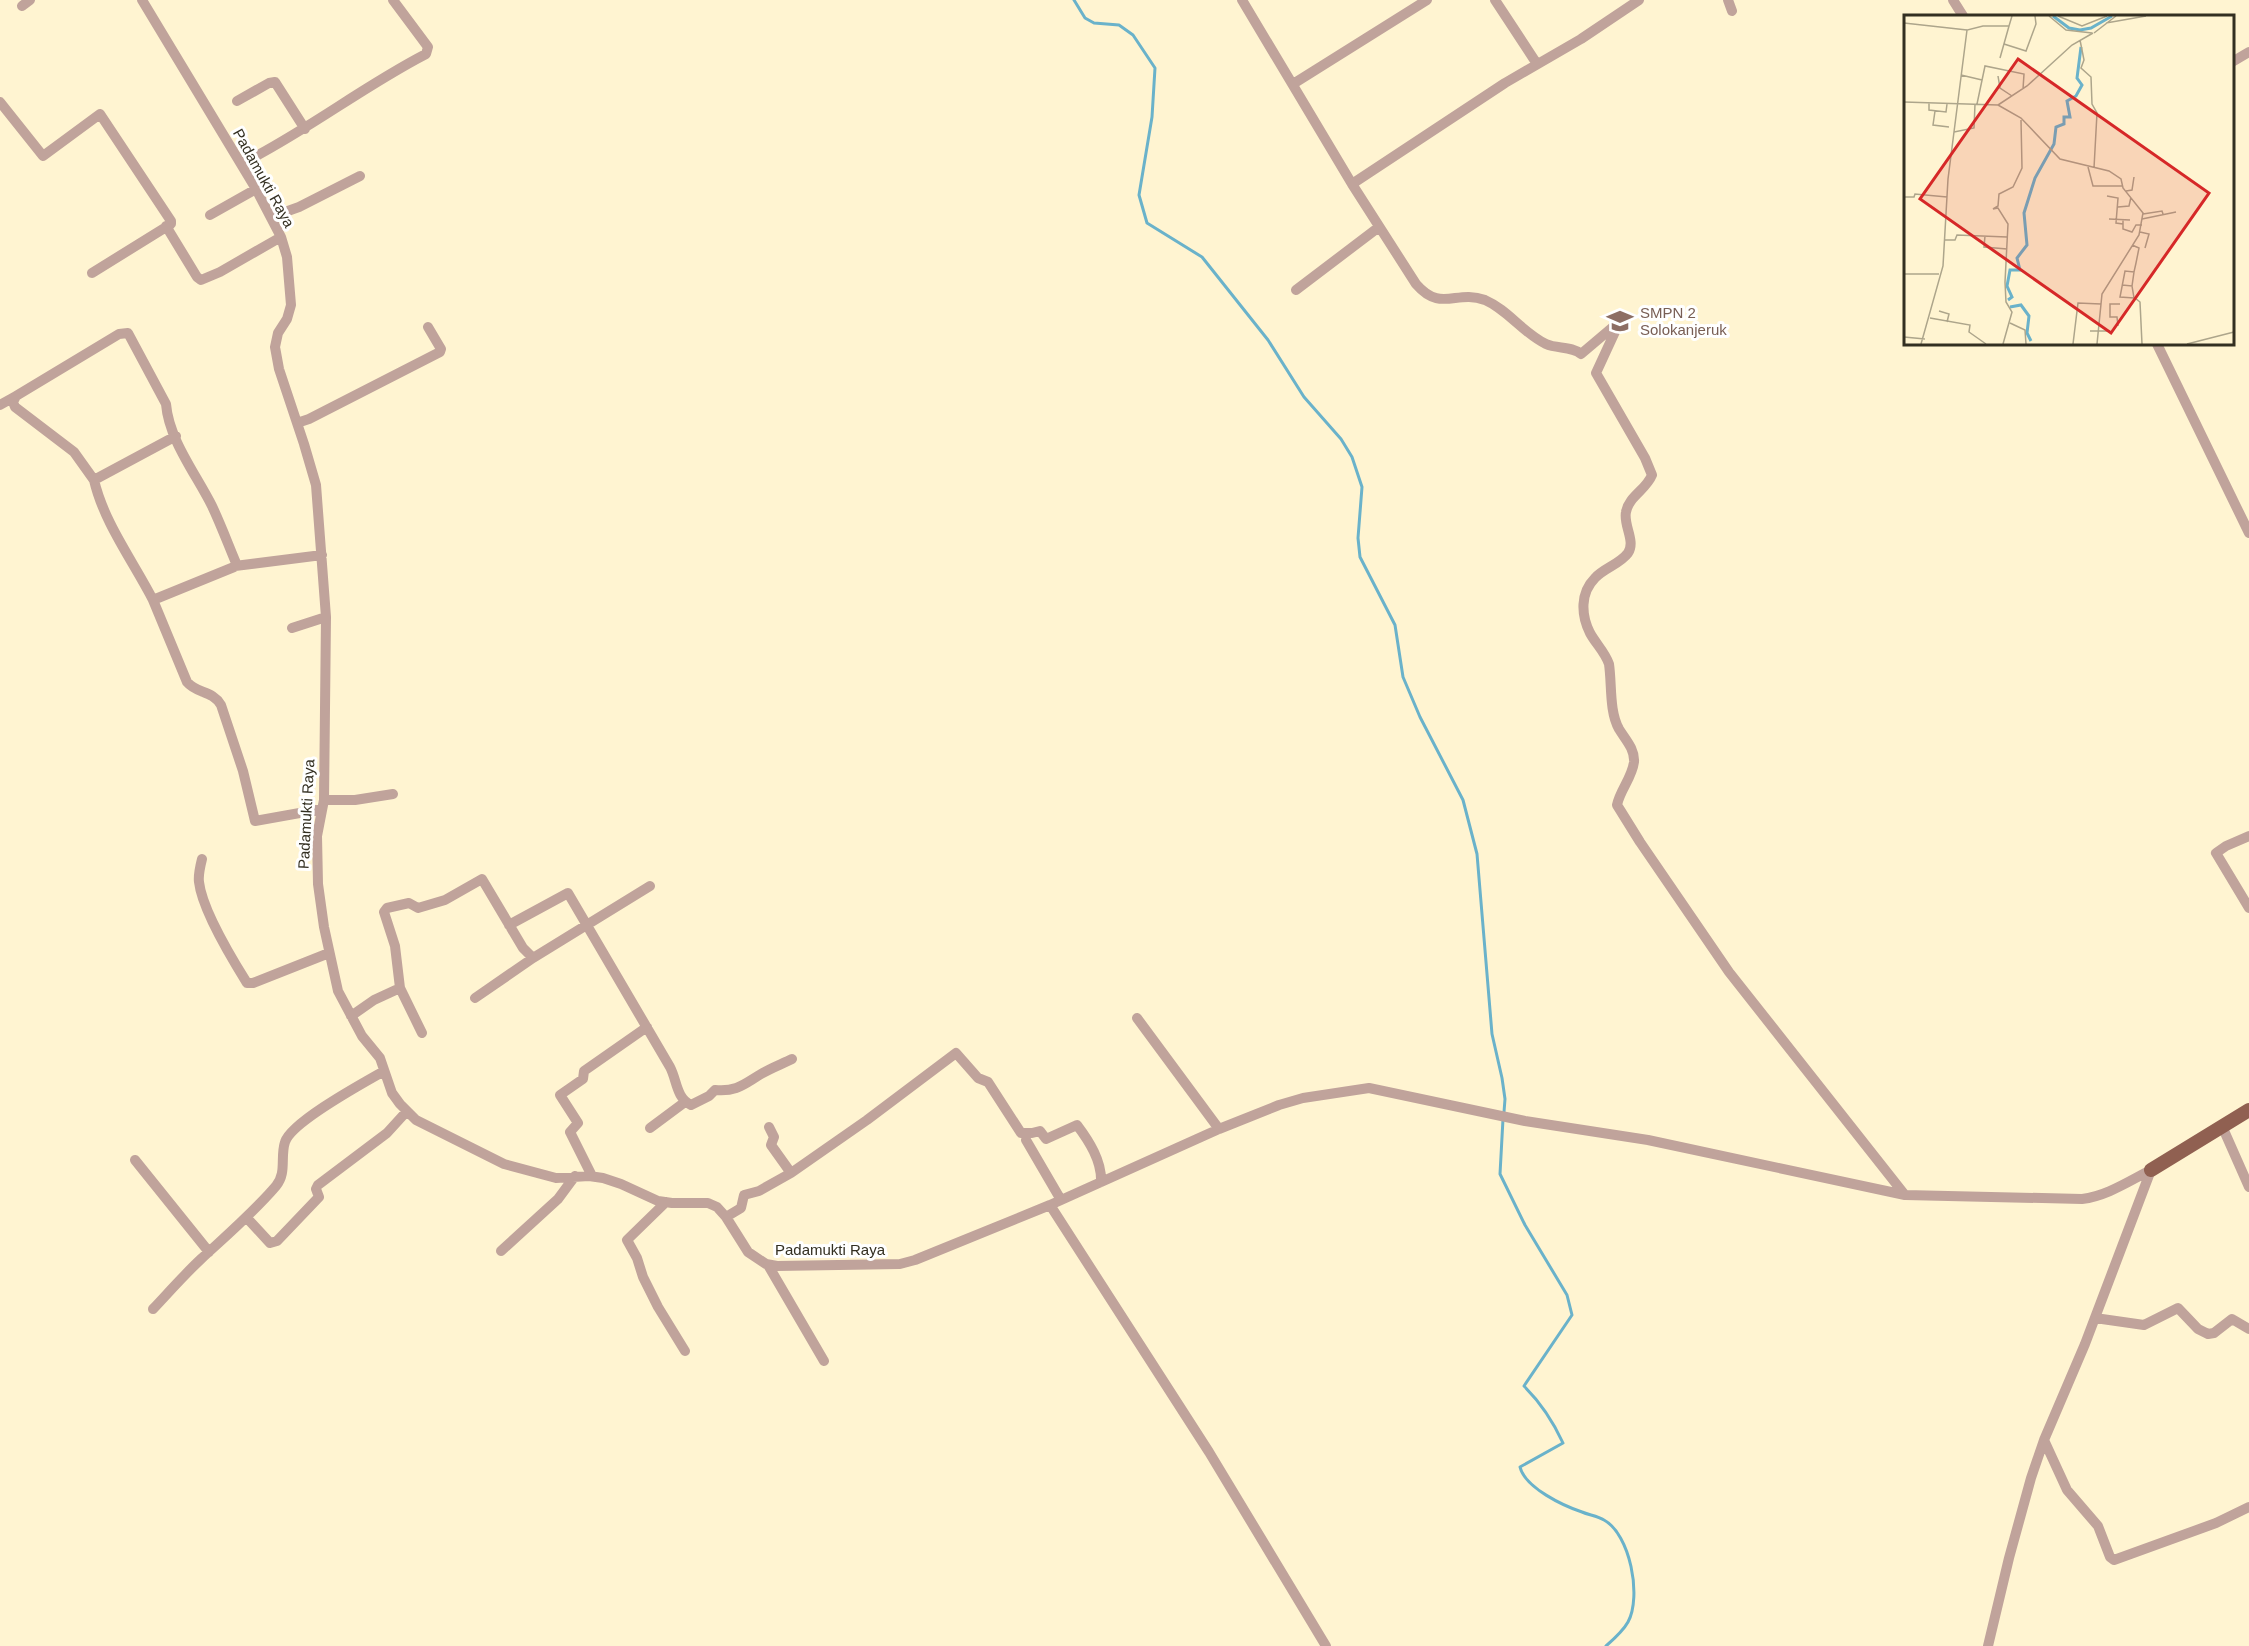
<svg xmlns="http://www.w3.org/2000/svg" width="2249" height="1646" viewBox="0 0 2249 1646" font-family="Helvetica,sans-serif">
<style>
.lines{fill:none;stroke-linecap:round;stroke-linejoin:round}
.stream{stroke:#6ab2ca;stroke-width:3}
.minor{stroke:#c0a39b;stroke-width:10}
.major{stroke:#906051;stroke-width:14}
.labels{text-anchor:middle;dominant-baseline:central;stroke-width:6;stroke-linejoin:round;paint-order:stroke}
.street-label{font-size:15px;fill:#332f21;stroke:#fff}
.education-label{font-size:15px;fill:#785e54;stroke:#fff;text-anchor:start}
.inset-river{fill:none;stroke:#6ab2ca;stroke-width:3}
.inset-road{fill:none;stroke:#ada58b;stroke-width:1.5}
.view{fill:#d62828;fill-opacity:0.15;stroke:#d62828;stroke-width:3}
.inset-edge{fill:none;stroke:#332f21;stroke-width:3}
</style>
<rect width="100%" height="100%" fill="#fff4d1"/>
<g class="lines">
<path class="stream" d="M 1074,0 L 1085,18 L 1094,23 L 1119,25 L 1133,35 L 1155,68 L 1152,117 L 1139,195 L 1147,223 L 1202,257 L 1268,340 L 1304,397 L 1341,439 L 1352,457 L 1362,487 L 1358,538 L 1360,557 L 1395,625 L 1403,677 L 1420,717 L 1463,800 L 1477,854 L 1492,1034 L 1502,1078 L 1505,1099 L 1504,1112
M 1503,1119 L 1500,1174 L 1525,1225 L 1567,1295 L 1572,1315 L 1524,1386 C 1541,1403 1553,1421 1563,1443 L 1520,1467 C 1525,1488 1564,1506 1582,1512 C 1589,1515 1598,1516 1604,1520 C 1630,1534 1642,1596 1628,1622 C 1623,1631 1614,1639 1606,1646"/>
<path class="minor" d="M 142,0 L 256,189 L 281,237 L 287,257 L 291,305 L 287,319 L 278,333 L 275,347 L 279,369 L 304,444 L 316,485 L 326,617 L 324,800 L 317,836 L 318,884 L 324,927 L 338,991 L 362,1036 L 380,1058 L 392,1093 L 400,1104 L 416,1120 L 504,1164 L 556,1178 L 589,1176 L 603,1178 L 621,1184 L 658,1201 L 672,1203 L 708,1203 L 717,1207 L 726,1217 L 748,1252 L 766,1264 L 777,1266 L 900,1264 L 915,1260 L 1050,1205 L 1219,1129 L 1279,1105 L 1303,1098 L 1369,1088 L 1525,1121 L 1648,1140 L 1905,1195 L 2082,1199 C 2107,1196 2129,1181 2151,1170
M 1242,0 L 1352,184 L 1416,284 C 1441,313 1456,289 1485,300 C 1508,310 1523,333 1546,344 C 1557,349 1572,346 1581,354 L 1620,321 L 1596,373 L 1645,458 L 1652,475 C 1646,490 1629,496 1626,512 C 1623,525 1636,541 1628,553 C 1620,564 1604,568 1595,578 C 1580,593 1581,615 1590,633 C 1596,644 1605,652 1609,664 C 1612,684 1609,711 1619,729 C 1625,739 1635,749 1634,762 C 1632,778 1620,790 1617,805 L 1640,842 L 1729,972 L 1905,1195
M 1495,0 L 1537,64
M 1728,0 L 1732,11
M 1953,0 L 1963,16
M 22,6 L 30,0
M 2232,62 L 2249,52
M 1293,84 L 1427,0
M 237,101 L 269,83 L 275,82 L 305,129
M 0,102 L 43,156 L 100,114 L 171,221 L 171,224 L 92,273
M 241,164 C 307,131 362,87 426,54 L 428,47 L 393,0
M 1352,184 L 1505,83 L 1581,39 L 1639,0
M 210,215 L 256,189
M 271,217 L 299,207 L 360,176
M 166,226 L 197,277 L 201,280 L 220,272 L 281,237
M 1296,290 L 1379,227
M 2157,344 L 2249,533
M 0,405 L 16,396
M 297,423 L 309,419 L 440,352 L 441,349 L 428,327
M 94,480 L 74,452 L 15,407 L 13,402 L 16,396 L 119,334 L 128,333 L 166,404 C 169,440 196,474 212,506 C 221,525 228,544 236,563 L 234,567 L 153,600 L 187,682 C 197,694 212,690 221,705 L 243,771 L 255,821 L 322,809
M 235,566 L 322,555
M 153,600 C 133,561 104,523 94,480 L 176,436
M 292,628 L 326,617
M 324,800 L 355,800 L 393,794
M 2249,836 L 2226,846 L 2216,853 L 2249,908
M 202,859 C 200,867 198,875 199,882 C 202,909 232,959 247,983 L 253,983 L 329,953
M 509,925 L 568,893 L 670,1067 C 677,1080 676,1098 691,1105 L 709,1096 L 715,1090 C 737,1092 744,1084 761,1074 C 771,1068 782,1064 792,1059
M 400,988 L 422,1033
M 475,998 L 533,958 L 650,886
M 351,1016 L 374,1000 L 400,988 L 395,946 L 384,912 L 387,908 L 409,903 L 418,908 L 445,900 L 482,879 L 523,948 L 533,958
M 1137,1018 L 1219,1129
M 2222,1126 L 2249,1187
M 769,1127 L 774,1137 L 771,1145 L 791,1173
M 650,1128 L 685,1102
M 1026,1140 L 1061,1200
M 135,1160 L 209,1252
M 592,1176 L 570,1132 L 578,1123 L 560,1095 L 583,1079 L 584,1071 L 647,1027
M 666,1202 L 627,1240 L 637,1258 L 643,1277 L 658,1307 L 685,1351
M 1050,1205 L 1209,1452 L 1326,1646
M 726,1217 L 741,1208 L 744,1195 L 759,1191 L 791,1173 L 867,1120 L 956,1053 L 978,1078 L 988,1082 L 1021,1133 L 1032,1133 L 1040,1131 L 1046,1139 L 1077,1125 C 1089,1141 1102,1161 1101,1182
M 247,1218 L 270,1243 L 277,1241 L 319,1197 L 316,1189 L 318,1185 L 387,1133 L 407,1111
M 501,1251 L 558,1199 L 575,1176
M 768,1265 L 824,1361
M 153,1309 C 169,1292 184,1275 201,1259 C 227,1235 253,1213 276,1186 C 287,1173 280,1157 285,1142 C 291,1122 363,1083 384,1071
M 2095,1318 L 2144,1325 L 2178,1308 L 2198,1329 L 2208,1334 L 2214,1333 L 2232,1319 L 2249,1329
M 2044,1440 L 2067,1490 L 2098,1526 L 2110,1557 L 2114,1560 L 2216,1523 L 2249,1507
M 1988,1646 L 2009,1558 L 2031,1478 L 2044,1440 L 2085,1344 L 2151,1170"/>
<path class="major" d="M 2151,1170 L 2249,1110"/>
</g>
<defs>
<g id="school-bare" transform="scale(2.07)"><path d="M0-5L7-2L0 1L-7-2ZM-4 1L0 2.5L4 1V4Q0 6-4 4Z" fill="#8d6e63" stroke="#fff" stroke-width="2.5" paint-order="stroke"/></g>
</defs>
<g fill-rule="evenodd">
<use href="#school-bare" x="1620" y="321"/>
</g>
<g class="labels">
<g class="street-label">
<text transform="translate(264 178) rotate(61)">Padamukti Raya</text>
<text transform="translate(306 814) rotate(-87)">Padamukti Raya</text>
<text x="830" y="1249">Padamukti Raya</text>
</g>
<g class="education-label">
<text x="1640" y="312">SMPN 2<tspan x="1640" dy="17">Solokanjeruk</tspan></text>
</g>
</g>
<g transform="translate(1904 15)">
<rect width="330" height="330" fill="#fff4d1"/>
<path class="inset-river" d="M 149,1 L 165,13 L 176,15 L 187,13 L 208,1M 104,285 L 108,282 L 103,271 L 106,255 L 116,255 L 113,243 L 123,230 L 120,198 L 131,163 L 150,129 L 152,112 L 160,109 L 160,102 L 166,102 L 163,86 L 172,81 L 178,70 L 173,63 L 177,32M 106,292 L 117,290 L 125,301 L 123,318 L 127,326"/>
<path class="inset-road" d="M 145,1 L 162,15 L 188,18M 154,1 L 178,11 L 203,1M 0,8 L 63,15M 202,8 L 242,1M 190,18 L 212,1M 176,25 L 180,45 L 177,53 L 187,62 L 188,89 L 193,98 L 190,153M 100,29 L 122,36 L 132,9 L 131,1M 96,43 L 105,11M 57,60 L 78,65M 94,61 L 96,73 L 108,81M 0,87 L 94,90M 25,88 L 25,95 L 42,97 L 43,89M 73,89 L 81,51 L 120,59 L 119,74M 94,90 L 117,103 L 156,144 L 205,156 L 217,164 L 219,173 L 239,198 L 235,220 L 198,279 L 193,329M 94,90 L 123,71 L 168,30 L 189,18M 31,96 L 29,110 L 45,112M 50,117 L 70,113 L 71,89M 184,152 L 189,171 L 218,171M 222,176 L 228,175 L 230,162M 203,181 L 214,183 L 212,208 L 219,209M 0,182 L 10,182 L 11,179 L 43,182M 214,192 L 225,191 L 227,182M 239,199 L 258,196 L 259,199M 205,204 L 226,205M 238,204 L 272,197M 219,205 L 219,214 L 228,217 L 232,210 L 238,210M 236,217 L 245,219 L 241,233M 81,221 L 80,232 L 103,234M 41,225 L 51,225 L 53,220 L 103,222M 0,259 L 35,259M 218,270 L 228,271 L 230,257M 228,271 L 230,283 L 216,282 L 221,256 L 230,257 L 232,248 L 235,233 L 228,230M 231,283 L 236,287 L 238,329M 35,296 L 45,299 L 43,307M 26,303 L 66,310 L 65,317 L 82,329M 106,308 L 121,315 L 122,329M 214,311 L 213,302 L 206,302 L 206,289 L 216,289M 186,316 L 206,316M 0,322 L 21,324M 17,329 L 39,251 L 44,164 L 63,15 L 79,11 L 105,11 L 108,1M 99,329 L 108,297 L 102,287 L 101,267 L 104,209 L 94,193 L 89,194 L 94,191 L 95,179 L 109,172 L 118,153 L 117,105M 169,329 L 174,288 L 197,289M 283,329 L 330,317"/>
<path class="view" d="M 114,44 L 305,178 L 207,318 L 16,184 Z"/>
<rect width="330" height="330" class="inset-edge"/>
</g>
</svg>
